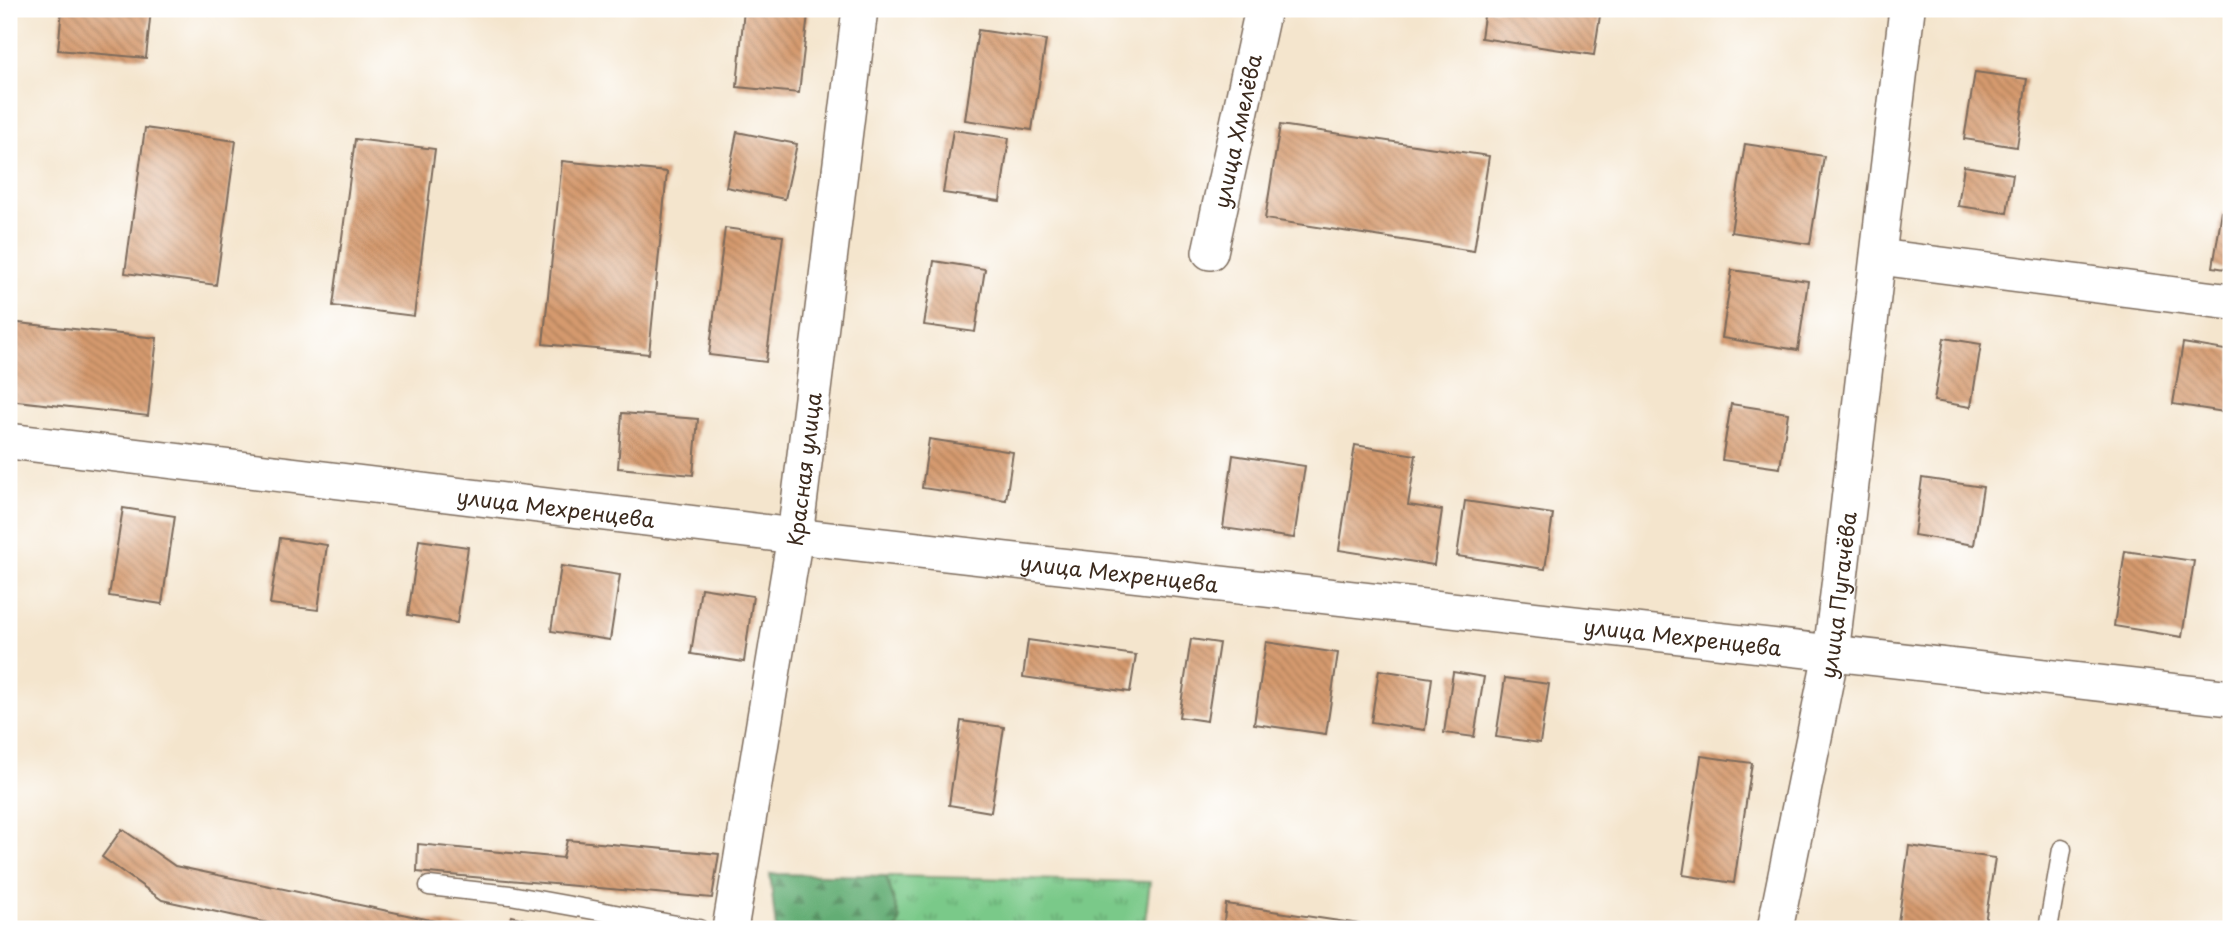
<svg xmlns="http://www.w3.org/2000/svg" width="2240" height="938" viewBox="0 0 2240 938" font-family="'Playpen Sans',sans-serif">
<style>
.grass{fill:url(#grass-tufts);stroke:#5a7a54;stroke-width:2}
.forest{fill:url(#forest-firs);stroke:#4f6c4a;stroke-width:2}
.building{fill:url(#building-back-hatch)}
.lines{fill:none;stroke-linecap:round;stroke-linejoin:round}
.lane-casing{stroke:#7c6b5b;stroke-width:21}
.street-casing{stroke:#7c6b5b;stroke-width:38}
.lane{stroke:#fff;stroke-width:18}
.street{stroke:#fff;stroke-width:35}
.labels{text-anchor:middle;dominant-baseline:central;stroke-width:7;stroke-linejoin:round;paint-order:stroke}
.street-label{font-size:21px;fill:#3b2a1e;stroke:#fff}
</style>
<defs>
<pattern id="grass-tufts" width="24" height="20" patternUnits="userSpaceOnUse" patternTransform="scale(1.75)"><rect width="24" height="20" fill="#7ac989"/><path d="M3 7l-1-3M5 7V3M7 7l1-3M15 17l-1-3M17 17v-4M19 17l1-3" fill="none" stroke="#65a36f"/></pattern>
<pattern id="forest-firs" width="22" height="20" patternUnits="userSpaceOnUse" patternTransform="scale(1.75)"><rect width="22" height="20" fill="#63ad75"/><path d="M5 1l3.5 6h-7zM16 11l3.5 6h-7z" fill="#538d5f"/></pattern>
<pattern id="building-back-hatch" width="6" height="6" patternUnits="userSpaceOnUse" patternTransform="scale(1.75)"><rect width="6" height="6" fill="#d59a6e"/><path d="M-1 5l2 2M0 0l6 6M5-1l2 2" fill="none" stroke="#ae7e5a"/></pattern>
</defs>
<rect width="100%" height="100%" fill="#fff"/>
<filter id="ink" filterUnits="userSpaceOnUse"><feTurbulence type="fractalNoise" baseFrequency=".0143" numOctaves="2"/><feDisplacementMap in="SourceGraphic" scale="14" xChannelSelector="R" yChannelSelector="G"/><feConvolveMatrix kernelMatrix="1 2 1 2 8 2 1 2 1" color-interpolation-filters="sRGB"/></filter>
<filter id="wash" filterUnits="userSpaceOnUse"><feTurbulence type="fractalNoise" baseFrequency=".00686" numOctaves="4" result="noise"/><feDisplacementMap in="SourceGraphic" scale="28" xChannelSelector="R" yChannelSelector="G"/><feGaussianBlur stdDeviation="1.57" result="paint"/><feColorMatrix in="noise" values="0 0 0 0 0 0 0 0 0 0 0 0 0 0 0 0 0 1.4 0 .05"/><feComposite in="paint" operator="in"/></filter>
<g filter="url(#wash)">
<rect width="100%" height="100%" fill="#f4e5cd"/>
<path class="grass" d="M 886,876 L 1150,882 L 1144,929 L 897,929 L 900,920 Z"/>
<path class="forest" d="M 770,874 L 886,876 L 900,920 L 897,929 L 776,929 Z"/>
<g id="blocks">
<path class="building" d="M 62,9 L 151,9 L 146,58 L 58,50 Z
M 744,9 L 808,14 L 799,93 L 737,87 Z
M 1485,9 L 1601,9 L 1594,55 L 1481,38 Z
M 978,30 L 1046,40 L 1032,130 L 965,120 Z
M 1975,72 L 2027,79 L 2017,147 L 1964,139 Z
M 1280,125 L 1489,156 L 1474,251 L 1265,219 Z
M 145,128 L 236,141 L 216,285 L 125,273 Z
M 953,130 L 1009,138 L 1000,201 L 943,193 Z
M 737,132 L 797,144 L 785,199 L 726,187 Z
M 355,139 L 435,149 L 414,316 L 333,306 Z
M 1745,144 L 1824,156 L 1810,244 L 1731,232 Z
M 562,161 L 667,172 L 649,354 L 543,344 Z
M 1964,166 L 2013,174 L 2007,213 L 1958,206 Z
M 2222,212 L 2231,214 L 2231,270 L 2213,267 Z
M 725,228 L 783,236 L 766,362 L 709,355 Z
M 934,261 L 985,269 L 975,332 L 924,325 Z
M 1732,270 L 1808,281 L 1798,350 L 1722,338 Z
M 9,322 L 157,338 L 148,416 L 9,400 Z
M 1944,338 L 1981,344 L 1971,407 L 1934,401 Z
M 2183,343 L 2231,351 L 2231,413 L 2173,404 Z
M 1731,404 L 1788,413 L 1780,468 L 1722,460 Z
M 622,413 L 698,419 L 693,475 L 618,468 Z
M 929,439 L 1013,452 L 1006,500 L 922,488 Z
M 1355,445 L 1416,455 L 1408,505 L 1442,510 L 1434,565 L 1339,550 Z
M 1233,455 L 1305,466 L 1294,538 L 1223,528 Z
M 1922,478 L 1983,487 L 1974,545 L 1914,535 Z
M 1465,501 L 1553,514 L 1545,569 L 1457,556 Z
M 123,508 L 175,516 L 162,604 L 109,596 Z
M 280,538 L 327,545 L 318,610 L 270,604 Z
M 419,540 L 468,547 L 457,623 L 408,615 Z
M 2125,551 L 2194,561 L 2182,637 L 2114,626 Z
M 561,566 L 620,575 L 610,640 L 551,631 Z
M 701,588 L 753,596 L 744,662 L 691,654 Z
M 1191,639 L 1219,643 L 1207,721 L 1179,717 Z
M 1028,640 L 1136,655 L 1130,692 L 1023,677 Z
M 1266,642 L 1338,653 L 1326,734 L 1254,724 Z
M 1379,670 L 1432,678 L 1425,730 L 1371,722 Z
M 1453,672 L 1484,677 L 1474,737 L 1444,733 Z
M 1505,678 L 1549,684 L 1540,743 L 1496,737 Z
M 961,721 L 1004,727 L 991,812 L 949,805 Z
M 1701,756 L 1752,763 L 1734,883 L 1683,875 Z
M 122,829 L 175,866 L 473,929 L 295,929 L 162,900 L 102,857 Z
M 567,840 L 719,854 L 712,898 L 417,872 L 418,844 L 563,858 Z
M 1909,846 L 1995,858 L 1984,929 L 1897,929 Z
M 1226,904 L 1386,928 L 1385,929 L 1223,929 Z
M 512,916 L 559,928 L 559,929 L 508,929 Z"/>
</g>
</g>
<g filter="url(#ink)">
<use href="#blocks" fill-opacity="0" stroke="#7c6b5b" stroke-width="2"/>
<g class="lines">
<g class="lane-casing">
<path id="lane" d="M 429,886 L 510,895 L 699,929
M 2048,929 L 2062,849"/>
</g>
<g class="street-casing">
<g id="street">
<path id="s1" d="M 1210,252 L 1263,9"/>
<path d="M 1879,257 L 2231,302"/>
<path id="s2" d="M 9,441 L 795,536 L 2231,698"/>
<path id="s3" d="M 730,929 L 795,536 L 860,9"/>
<path id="s4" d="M 1775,929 L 1831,654 L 1907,9"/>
</g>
</g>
<use href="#lane" class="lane"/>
<use href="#street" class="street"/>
</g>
</g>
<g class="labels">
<g class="street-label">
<text stroke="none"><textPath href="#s1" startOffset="124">улица Хмелёва</textPath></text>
<text stroke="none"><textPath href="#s3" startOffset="466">Красная улица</textPath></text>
<text stroke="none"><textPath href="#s2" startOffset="551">улица Мехренцева</textPath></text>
<text stroke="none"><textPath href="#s2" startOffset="1118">улица Мехренцева</textPath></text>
<text stroke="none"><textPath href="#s4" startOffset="340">улица Пугачёва</textPath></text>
<text stroke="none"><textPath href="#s2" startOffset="1685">улица Мехренцева</textPath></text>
</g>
</g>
<rect width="2240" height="938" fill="none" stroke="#fff" stroke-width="35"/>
</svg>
